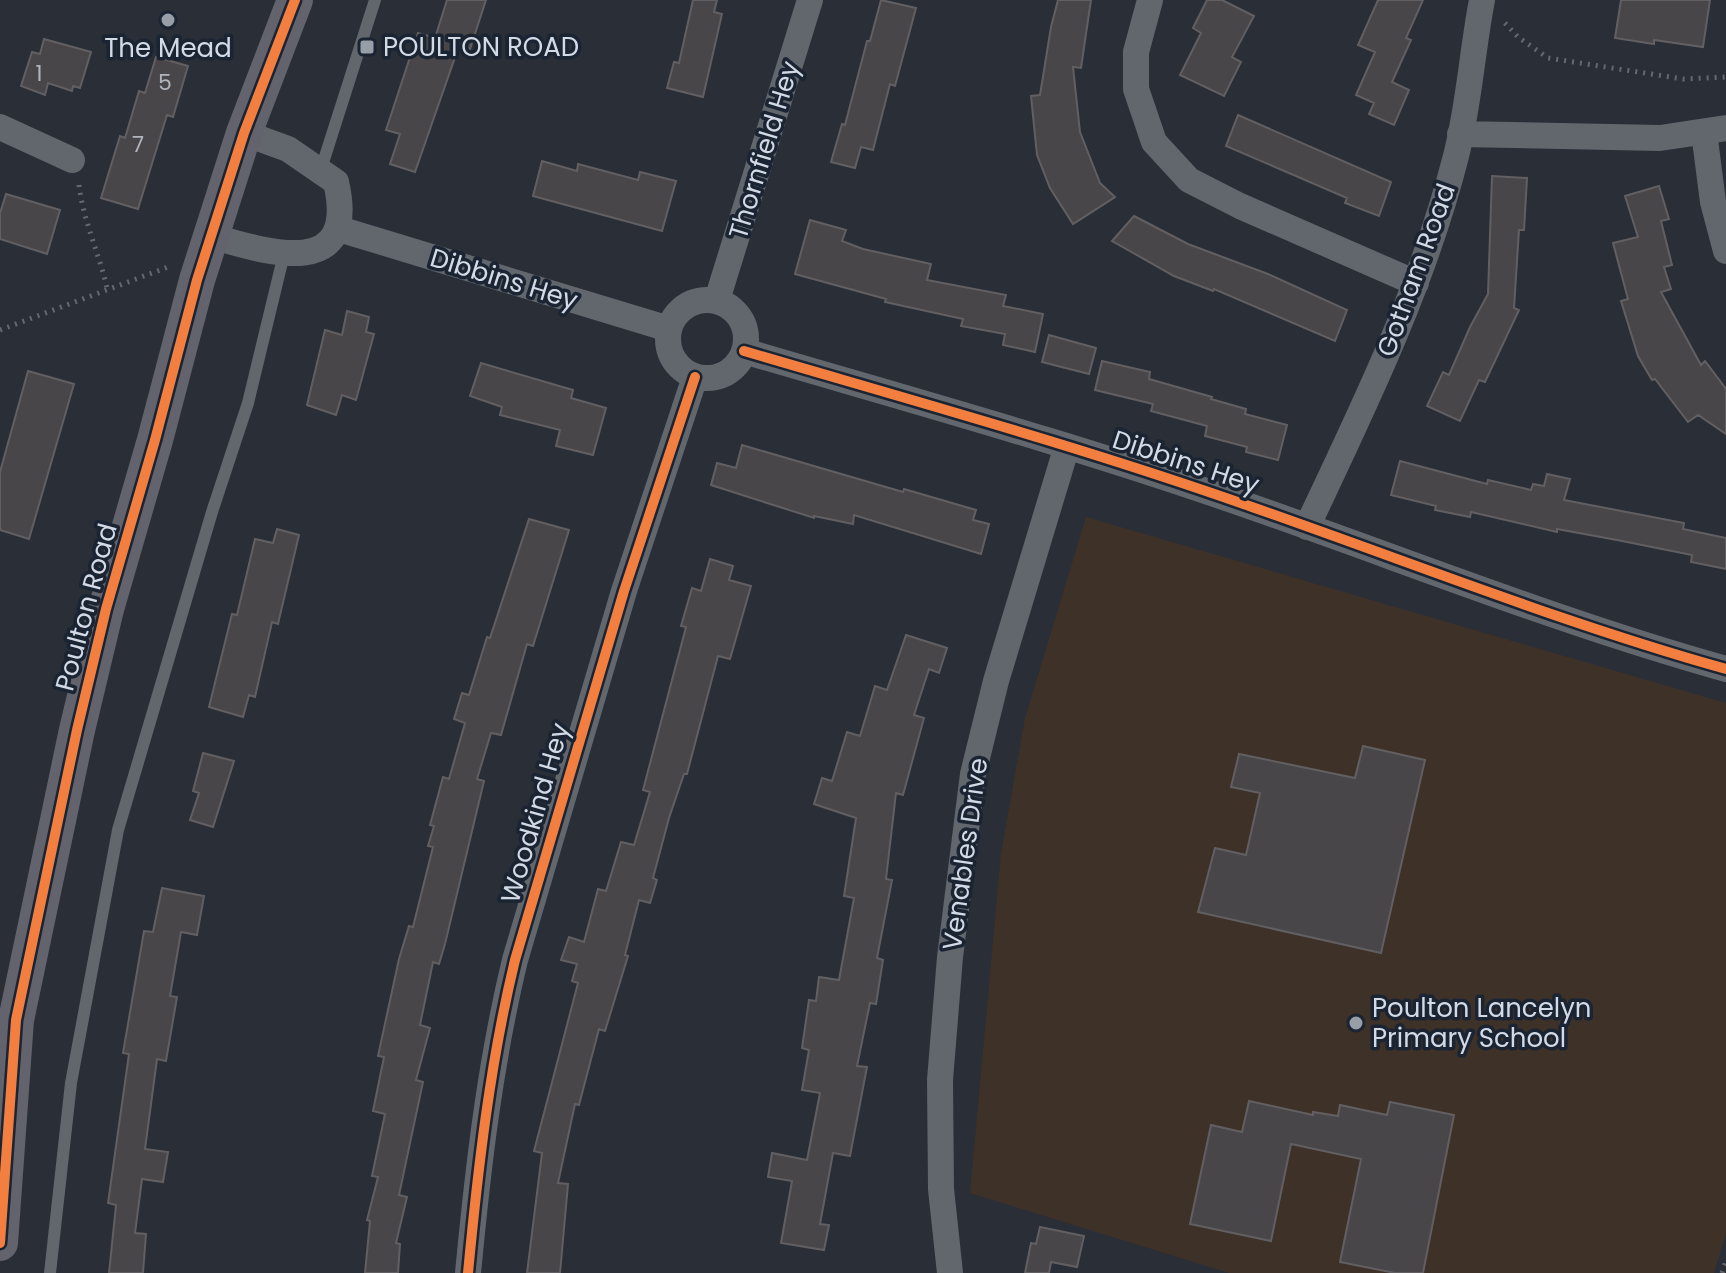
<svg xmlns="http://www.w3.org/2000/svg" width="1726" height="1273" viewBox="0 0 1726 1273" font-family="Poppins,sans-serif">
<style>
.education{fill:#3e3128}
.building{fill:#484649;stroke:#625f62;stroke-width:2}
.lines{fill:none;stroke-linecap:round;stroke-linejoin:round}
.path{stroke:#65696f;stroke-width:5;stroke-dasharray:2 6;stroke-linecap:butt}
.lane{stroke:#62666d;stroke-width:12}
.street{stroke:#62666d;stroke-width:26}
.secondary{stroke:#62636c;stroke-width:36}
.cycleway-casing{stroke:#1a2433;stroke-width:15}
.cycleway{stroke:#f27e40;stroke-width:10}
.poi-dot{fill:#989ea8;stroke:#1a2433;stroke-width:3}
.labels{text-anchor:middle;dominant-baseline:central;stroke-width:7;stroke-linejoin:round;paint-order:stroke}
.number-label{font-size:22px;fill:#b1b5be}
.poi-label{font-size:26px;fill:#d4dae5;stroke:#1a2433;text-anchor:start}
.street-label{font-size:26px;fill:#d4dae5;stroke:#1a2433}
</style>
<rect width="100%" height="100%" fill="#292e37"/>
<path class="education" d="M 1086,517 L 1726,703 L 1726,1234 L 1714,1273 L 1229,1273 L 970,1193 L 1001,853 L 1025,718 Z"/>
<path class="building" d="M 447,0 L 486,0 L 470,49 L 459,46 L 415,172 L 390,164 L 400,134 L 386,130 L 418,33 L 435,38 Z
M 693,0 L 717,0 L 714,12 L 722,14 L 703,97 L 667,88 L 674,62 L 679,63 Z
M 881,0 L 916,8 L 895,86 L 890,84 L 873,150 L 861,147 L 855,168 L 831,162 L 842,124 L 845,125 L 867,41 L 870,41 Z
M 1058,0 L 1091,0 L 1081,68 L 1073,67 L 1080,132 L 1100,183 L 1115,197 L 1073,224 L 1050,188 L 1037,155 L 1031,96 L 1040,95 L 1051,27 Z
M 1207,0 L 1222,0 L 1254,16 L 1232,57 L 1241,62 L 1224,96 L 1180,75 L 1201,33 L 1193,28 Z
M 1378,0 L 1423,0 L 1406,38 L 1411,40 L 1392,82 L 1409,90 L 1394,125 L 1369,114 L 1374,103 L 1356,95 L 1375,52 L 1358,45 Z
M 1621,0 L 1710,0 L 1703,47 L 1654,40 L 1654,44 L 1615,38 Z
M 44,39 L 91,52 L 80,88 L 73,86 L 72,91 L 48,83 L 45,95 L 21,86 L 32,52 L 40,54 Z
M 156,57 L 188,66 L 173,117 L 167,115 L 138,209 L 101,198 L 120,136 L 125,138 L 139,91 L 145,93 Z
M 1238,115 L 1391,182 L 1379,216 L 1345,203 L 1347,198 L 1226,146 Z
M 542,161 L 577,171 L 578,164 L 638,180 L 640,172 L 676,181 L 662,231 L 533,196 Z
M 1492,176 L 1527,178 L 1524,230 L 1519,230 L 1514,308 L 1519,310 L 1485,382 L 1479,380 L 1460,421 L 1427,406 L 1443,372 L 1449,375 L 1470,327 L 1488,294 Z
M 1659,186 L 1669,219 L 1661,221 L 1672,265 L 1664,267 L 1671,289 L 1661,292 L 1701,365 L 1705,361 L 1726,389 L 1726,434 L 1698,415 L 1688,422 L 1655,379 L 1652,380 L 1638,356 L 1621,301 L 1628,299 L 1613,243 L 1638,237 L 1625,196 Z
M 6,194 L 60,210 L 47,254 L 0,239 L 0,213 Z
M 1134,216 L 1188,244 L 1268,274 L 1347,310 L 1335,341 L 1214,289 L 1213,291 L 1174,276 L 1112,241 Z
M 810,220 L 846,230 L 842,241 L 863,249 L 931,264 L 927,280 L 1006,295 L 1003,306 L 1043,314 L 1035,352 L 1003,345 L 1005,334 L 961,326 L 963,319 L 885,302 L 886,299 L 795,274 Z
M 347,311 L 369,317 L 366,332 L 374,334 L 356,400 L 342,395 L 336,415 L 307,405 L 325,330 L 342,335 Z
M 1049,335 L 1096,348 L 1089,374 L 1042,362 Z
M 1102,361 L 1150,372 L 1149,379 L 1212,397 L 1211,399 L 1246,409 L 1245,414 L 1287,425 L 1278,460 L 1246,452 L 1247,447 L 1205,436 L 1207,426 L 1151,411 L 1153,404 L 1095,390 Z
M 481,363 L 573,390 L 571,398 L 606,408 L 593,455 L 556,446 L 560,430 L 500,415 L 502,407 L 470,396 Z
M 28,371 L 74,384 L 29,539 L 0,530 L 0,472 Z
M 742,445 L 903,492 L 904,489 L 976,510 L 973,520 L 989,524 L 981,554 L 854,515 L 853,524 L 814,516 L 814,518 L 711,485 L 717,463 L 736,468 Z
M 1400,461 L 1487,484 L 1488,480 L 1531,490 L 1533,484 L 1544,486 L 1547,474 L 1570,479 L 1564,500 L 1684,523 L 1683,529 L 1726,538 L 1726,569 L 1691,562 L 1692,555 L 1617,540 L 1557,529 L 1557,532 L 1471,512 L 1470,517 L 1435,510 L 1436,506 L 1391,495 Z
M 529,519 L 569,530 L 533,646 L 527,644 L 501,735 L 491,733 L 477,779 L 484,781 L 445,944 L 439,964 L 433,962 L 420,1025 L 430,1028 L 416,1080 L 423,1082 L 399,1195 L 407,1197 L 396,1243 L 400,1244 L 398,1273 L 365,1273 L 370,1221 L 367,1220 L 378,1177 L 372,1176 L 385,1114 L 373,1111 L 384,1057 L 378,1056 L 399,959 L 409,926 L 413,927 L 433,847 L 428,846 L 434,826 L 430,825 L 443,777 L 449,779 L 465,723 L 454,719 L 462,693 L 469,695 L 487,637 L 490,638 Z
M 277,529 L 299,535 L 278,624 L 272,622 L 255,697 L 249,695 L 243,717 L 209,707 L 232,614 L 237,615 L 255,539 L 273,543 Z
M 710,559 L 733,566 L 729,580 L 751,586 L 730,659 L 718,656 L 687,774 L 684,774 L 669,818 L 653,878 L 657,880 L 650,903 L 639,900 L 625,955 L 628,956 L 605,1031 L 599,1029 L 579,1105 L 575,1104 L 558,1183 L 568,1184 L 560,1273 L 527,1273 L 542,1153 L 534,1151 L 578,983 L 572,981 L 577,964 L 561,960 L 569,937 L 584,942 L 598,889 L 606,891 L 621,842 L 634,845 L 650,792 L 643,790 L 686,627 L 681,626 L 692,588 L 701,591 Z
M 906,635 L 947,648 L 939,673 L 929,669 L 914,715 L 924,718 L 903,795 L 896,793 L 886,879 L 892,880 L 877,958 L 883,960 L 876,1004 L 870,1003 L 857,1066 L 867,1067 L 850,1156 L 833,1153 L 820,1224 L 829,1225 L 824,1250 L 781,1243 L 792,1181 L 768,1177 L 772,1153 L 807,1160 L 820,1093 L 802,1090 L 809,1050 L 802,1048 L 809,1000 L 816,1001 L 819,977 L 839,980 L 854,898 L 844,896 L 856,818 L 814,804 L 822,778 L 832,781 L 847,732 L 860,736 L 875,686 L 887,690 Z
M 1363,746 L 1425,760 L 1381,953 L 1198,912 L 1215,848 L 1246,855 L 1260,793 L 1231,787 L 1239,754 L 1355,778 Z
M 203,753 L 234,761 L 213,827 L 190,820 L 199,793 L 193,791 Z
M 162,888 L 204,896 L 197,935 L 181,932 L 170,996 L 177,997 L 166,1061 L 157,1059 L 145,1149 L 168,1152 L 163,1182 L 142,1179 L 135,1233 L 146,1234 L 143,1273 L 109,1273 L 116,1205 L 108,1203 L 129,1054 L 123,1053 L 144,931 L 153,932 Z
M 1249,1101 L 1313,1115 L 1313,1112 L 1338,1116 L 1340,1105 L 1387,1115 L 1390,1102 L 1454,1115 L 1423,1273 L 1395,1273 L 1340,1262 L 1361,1159 L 1291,1144 L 1271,1241 L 1190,1224 L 1211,1125 L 1242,1132 Z
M 1040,1227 L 1084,1236 L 1077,1267 L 1051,1262 L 1049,1273 L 1025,1273 L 1031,1243 L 1036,1244 Z"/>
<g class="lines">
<path class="path" d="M 1505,23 L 1518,37 L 1548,58 L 1683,79 L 1726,77
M 79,185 C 83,220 99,253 107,288
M 0,330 L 168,267
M 1722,1273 L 1726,1261"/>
<path class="lane" d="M 321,169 L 375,0
M 50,1273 L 71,1083 L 118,830 L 212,512 L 248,403 L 284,254"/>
<path class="street" d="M 1150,0 L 1136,52 L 1136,89 L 1154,142 L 1189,180 L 1240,206 L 1416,283
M 0,127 L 72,160
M 1704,132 L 1713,202 L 1726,251
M 1460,134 L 1660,138 L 1726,128
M 339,229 L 669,329
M 211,236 C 269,253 359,281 336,182 L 288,149 L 244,133
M668 339a39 39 0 1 1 78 0a39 39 0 1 1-78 0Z
M 717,300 L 810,0
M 744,351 C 914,401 1085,448 1252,507 C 1410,562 1565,624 1726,669
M 1307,527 C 1364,406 1423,286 1456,156 C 1469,105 1472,52 1482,0
M 468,1273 C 478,1168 490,1063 515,960 L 624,591 L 695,377
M 950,1273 L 941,1189 L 940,1080 L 950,957 L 973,774 L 996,681 L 1067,446"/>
<path class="secondary" d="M 0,1243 L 16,1020 L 77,730 L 106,609 L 155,440 L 197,280 L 244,133 L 295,0"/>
<g class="cycleway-casing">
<path id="cycleway" d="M 744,351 C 914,401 1085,448 1252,507 C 1410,562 1565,624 1726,669
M 0,1243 L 16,1020 L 77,730 L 106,609 L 155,440 L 197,280 L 244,133 L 295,0
M 468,1273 C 478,1168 490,1063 515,960 L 624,591 L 695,377"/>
</g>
<use href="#cycleway" class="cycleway"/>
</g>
<g class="poi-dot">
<circle cx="168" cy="20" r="8"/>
<rect x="359" y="39" width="16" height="16" rx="4"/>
<circle cx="1356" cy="1023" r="8"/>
</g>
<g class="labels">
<g class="number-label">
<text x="39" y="73">1</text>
<text x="165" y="82">5</text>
<text x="138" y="144">7</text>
</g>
<g class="poi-label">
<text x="383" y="47">POULTON ROAD</text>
<text x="168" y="48" text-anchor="middle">The Mead</text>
<text x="1372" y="1008">Poulton Lancelyn<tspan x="1372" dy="30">Primary School</tspan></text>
</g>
<g class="street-label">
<text transform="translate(764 150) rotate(-73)">Thornfield Hey</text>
<text transform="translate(1416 270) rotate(-70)">Gotham Road</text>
<text transform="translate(504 279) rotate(17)">Dibbins Hey</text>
<text transform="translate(1186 462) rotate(18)">Dibbins Hey</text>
<text transform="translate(86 607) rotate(-75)">Poulton Road</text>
<text transform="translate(535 813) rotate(-74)">Woodkind Hey</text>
<text transform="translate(965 854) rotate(-82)">Venables Drive</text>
</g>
</g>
</svg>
